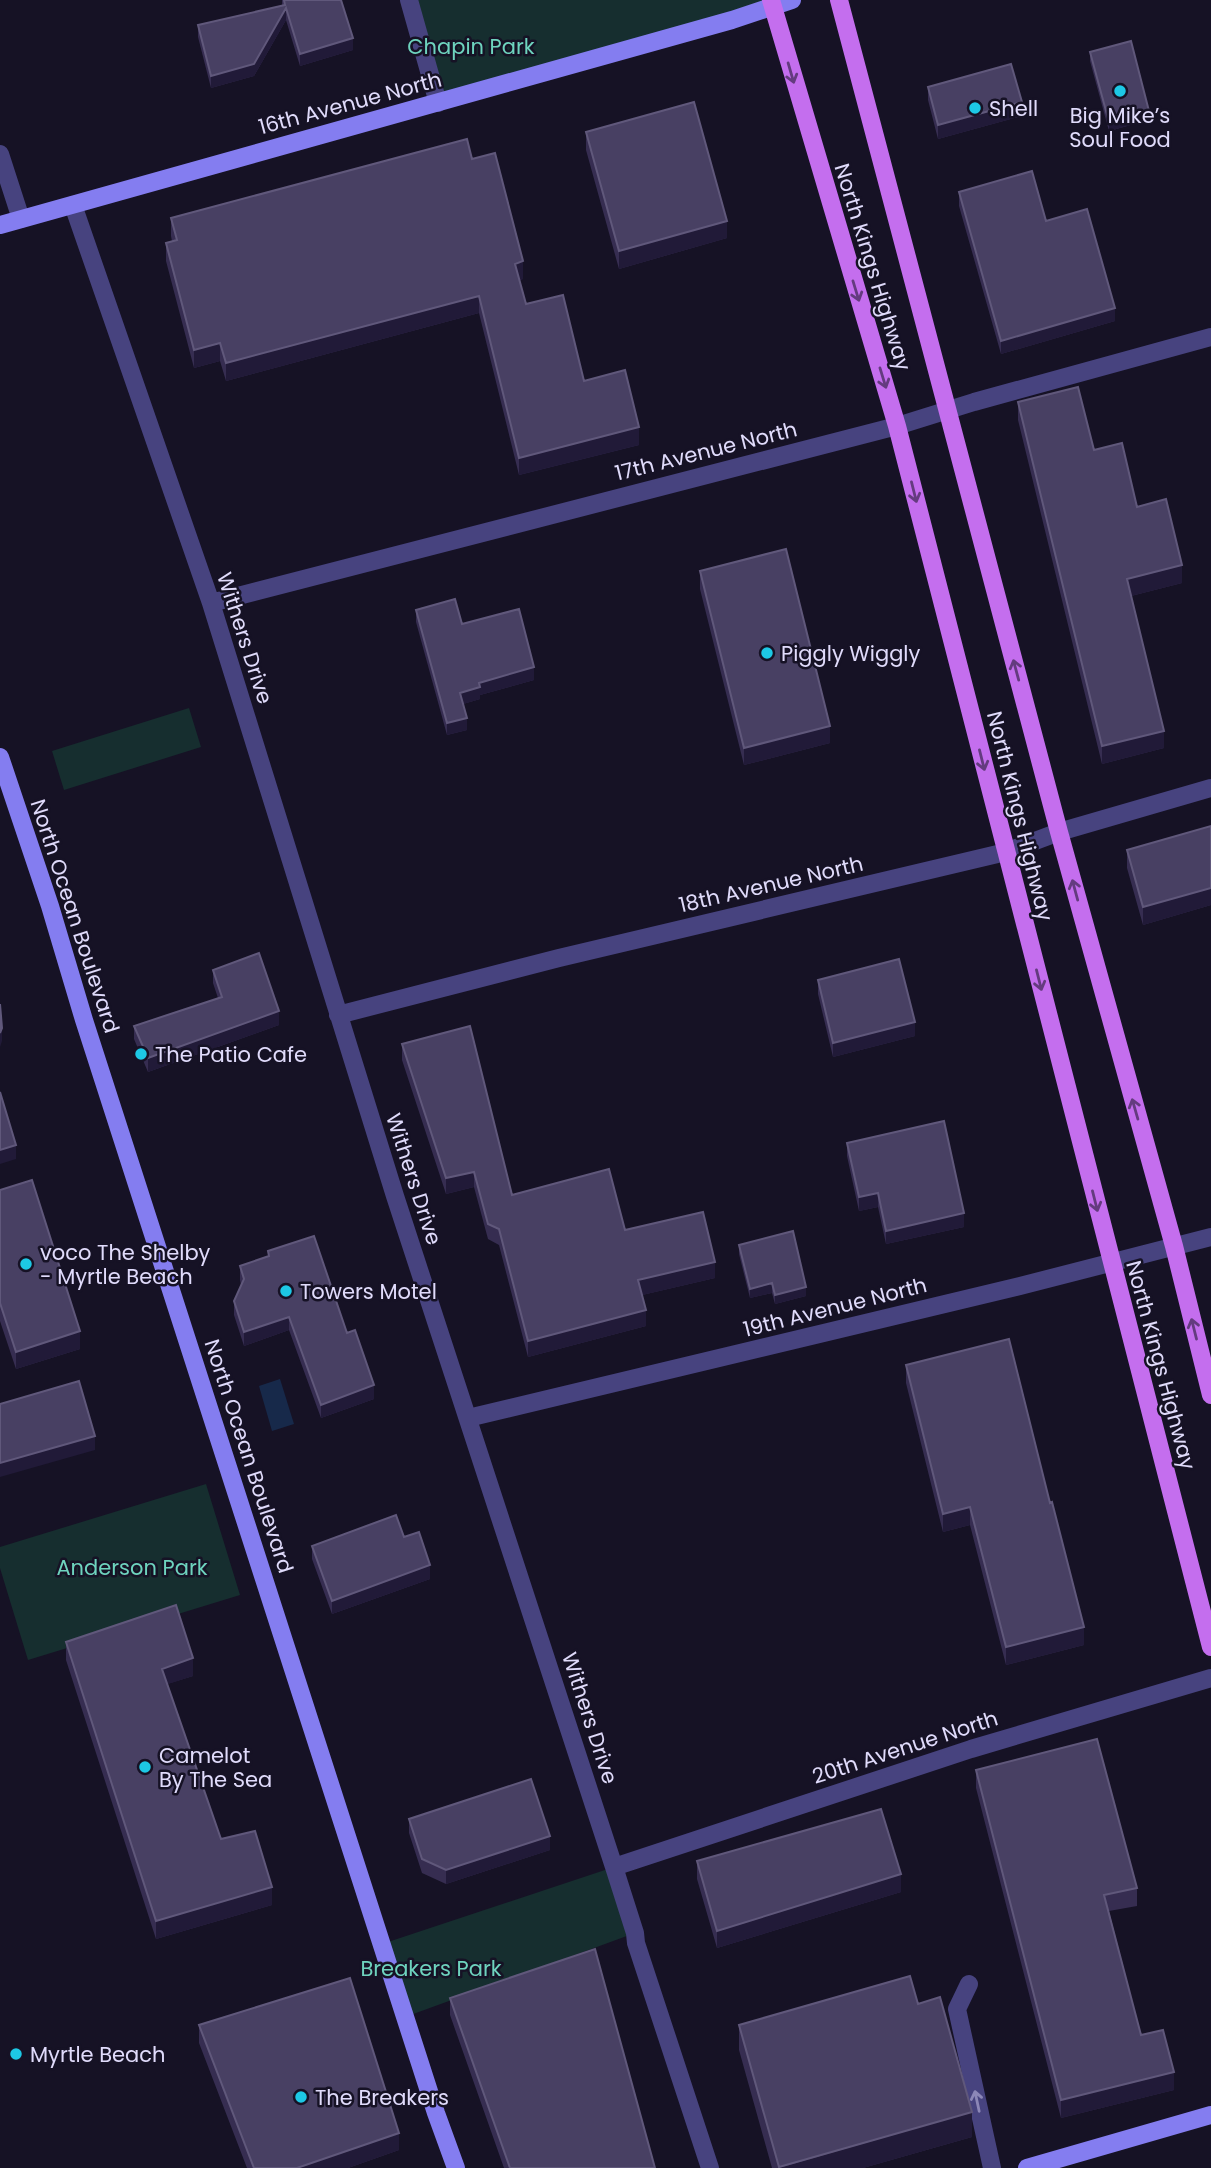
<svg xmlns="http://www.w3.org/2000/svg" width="1211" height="2168" viewBox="0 0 1211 2168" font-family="Poppins,sans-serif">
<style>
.green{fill:#162e2f}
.water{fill:#17294a}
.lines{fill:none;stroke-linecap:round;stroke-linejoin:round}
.street{stroke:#47437f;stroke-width:18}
.secondary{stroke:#847df0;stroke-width:18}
.primary{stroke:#c46eee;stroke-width:18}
.wall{fill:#362d51}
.shaded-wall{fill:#211a38}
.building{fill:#484063;stroke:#60587b;stroke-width:2}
.oneway{stroke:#643b7f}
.oneway2{stroke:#8c87b7}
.poi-dot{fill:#1dc8e5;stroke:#161225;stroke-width:2.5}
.labels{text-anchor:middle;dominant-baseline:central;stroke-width:5;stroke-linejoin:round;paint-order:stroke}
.park-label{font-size:21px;fill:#6ed3be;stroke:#161225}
.street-label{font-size:21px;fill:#e0dbfb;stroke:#161225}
.poi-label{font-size:21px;fill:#e0dbfb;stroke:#161225;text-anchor:start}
</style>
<rect width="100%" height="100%" fill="#161225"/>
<path class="green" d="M 409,0 L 771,0 L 438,103 Z
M 189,708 L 201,747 L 64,790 L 52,751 Z
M 206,1484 L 240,1595 L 28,1660 L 0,1568 L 0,1547 Z
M 614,1867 L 635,1933 L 405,2017 L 382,1944 Z"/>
<path class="water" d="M 280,1379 L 294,1424 L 272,1431 L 259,1386 Z"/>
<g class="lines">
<path class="street" d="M 409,0 L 438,103
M 0,154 L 21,219
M 73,205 L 211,603 L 395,1196 L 614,1867 L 635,1933 L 636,1943 L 710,2168
M 211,603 L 897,426 L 974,402 L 1211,337
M 338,1015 L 559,958 L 1006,852 L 1059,832 L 1211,788
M 468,1418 L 1020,1286 L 1211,1237
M 614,1867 L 971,1749 L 1211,1678
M 969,1984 L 957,2009 L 992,2168"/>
<path class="secondary" d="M 0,225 L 732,20 L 792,0
M 0,757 L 50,906 L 84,1020 L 436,2113 L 456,2168
M 1027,2168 L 1211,2115"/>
<path class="primary" d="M 771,0 L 897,426 L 1211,1647
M 839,0 L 1059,832 L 1174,1246 L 1211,1395"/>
</g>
<path class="wall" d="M 282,0 L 341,0 L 353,50 L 300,66 L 286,20 L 254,76 L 211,88 L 198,37 L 198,25 L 282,6 Z
M 1090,52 L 1149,120 L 1109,131 L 1090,61 Z
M 928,87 L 1022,116 L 938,139 L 928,100 Z
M 586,132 L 727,238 L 619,269 L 586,150 Z
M 472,159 L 523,279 L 519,280 L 526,304 L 584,381 L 639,445 L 519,475 L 479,313 L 226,381 L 220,361 L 194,368 L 166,261 L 166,243 L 172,241 L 171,236 L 171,218 Z
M 959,192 L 1046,221 L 1115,321 L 1001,354 L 959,206 Z
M 1018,402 L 1094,450 L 1137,507 L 1182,583 L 1131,596 L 1164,748 L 1102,764 L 1018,420 Z
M 700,571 L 830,743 L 744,765 L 700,589 Z
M 416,610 L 462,624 L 534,680 L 480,695 L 480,699 L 463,704 L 467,730 L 447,735 L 416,622 Z
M 1211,826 L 1211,905 L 1143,925 L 1127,868 L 1127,850 Z
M 213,970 L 279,1025 L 148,1072 L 134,1039 L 134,1026 L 218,998 L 213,983 Z
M 818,980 L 915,1036 L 833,1057 L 818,994 Z
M 402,1044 L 512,1195 L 625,1230 L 715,1278 L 642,1295 L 646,1326 L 528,1357 L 499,1245 L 488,1239 L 474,1187 L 446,1194 L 402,1060 Z
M 847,1143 L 964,1227 L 886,1244 L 878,1207 L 859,1211 L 847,1156 Z
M 0,1190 L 80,1349 L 16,1369 L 0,1321 Z
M 739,1245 L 806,1296 L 775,1304 L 772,1293 L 750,1298 L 739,1254 Z
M 268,1251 L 347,1333 L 374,1399 L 321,1418 L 289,1330 L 244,1346 L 234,1315 L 234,1301 L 241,1285 L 240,1280 L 240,1266 L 268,1256 Z
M 906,1365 L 1050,1503 L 1084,1645 L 1006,1665 L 970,1525 L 943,1532 L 906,1383 Z
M 312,1546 L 430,1579 L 332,1614 L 312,1559 Z
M 66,1642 L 193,1676 L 167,1684 L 221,1839 L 272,1905 L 156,1939 L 66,1660 Z
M 976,1770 L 1137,1888 L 1137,1906 L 1109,1911 L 1141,2035 L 1174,2090 L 1061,2118 L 976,1788 Z
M 409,1819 L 550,1850 L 446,1884 L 422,1873 L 409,1833 Z
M 697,1861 L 901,1892 L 717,1948 L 697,1879 Z
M 450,1998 L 655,2168 L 504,2168 L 450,2015 Z
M 199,2025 L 399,2150 L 348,2168 L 247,2168 L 199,2043 Z
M 739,2025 L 972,2137 L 863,2168 L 772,2168 L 739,2050 Z"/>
<path class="shaded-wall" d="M 286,8 L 286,20 L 254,76 L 211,88 L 211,76 Z
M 353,38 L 353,50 L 300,66 L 300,54 Z
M 1022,102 L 1022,116 L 938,139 L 938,125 Z
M 1149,111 L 1149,120 L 1109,131 L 1109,122 Z
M 727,221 L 727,238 L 619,269 L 619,251 Z
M 523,261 L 523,279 L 515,281 L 515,264 Z
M 479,296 L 479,313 L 226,381 L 226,363 Z
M 1115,308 L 1115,321 L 1001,354 L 1001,341 Z
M 220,343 L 220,361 L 194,368 L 194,350 Z
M 639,427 L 639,445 L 519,475 L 519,458 Z
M 1182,565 L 1182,583 L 1127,597 L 1127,579 Z
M 534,667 L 534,680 L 480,695 L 480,699 L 460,705 L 460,693 L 479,683 Z
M 467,718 L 467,730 L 447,735 L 447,723 Z
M 830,726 L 830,743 L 744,765 L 744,748 Z
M 1164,731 L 1164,748 L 1102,764 L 1102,746 Z
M 1211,888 L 1211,905 L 1143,925 L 1143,907 Z
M 279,1011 L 279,1025 L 148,1072 L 148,1058 Z
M 915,1022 L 915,1036 L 833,1057 L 833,1043 Z
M 2,1028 L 2,1041 L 0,1047 L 0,1033 Z
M 16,1145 L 16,1159 L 0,1164 L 0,1150 Z
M 474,1172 L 474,1187 L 446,1194 L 446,1178 Z
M 878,1193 L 878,1207 L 859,1211 L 859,1197 Z
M 964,1213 L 964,1227 L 886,1244 L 886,1231 Z
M 715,1262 L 715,1278 L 638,1296 L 638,1280 Z
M 772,1283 L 772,1293 L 750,1298 L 750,1289 Z
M 806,1287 L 806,1296 L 775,1304 L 775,1295 Z
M 646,1310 L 646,1326 L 528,1357 L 528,1341 Z
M 289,1317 L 289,1330 L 244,1346 L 244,1332 Z
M 80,1331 L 80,1349 L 16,1369 L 16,1352 Z
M 374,1385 L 374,1399 L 321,1418 L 321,1405 Z
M 95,1436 L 95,1450 L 0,1477 L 0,1463 Z
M 970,1507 L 970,1525 L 943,1532 L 943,1514 Z
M 430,1565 L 430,1579 L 332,1614 L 332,1601 Z
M 1084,1627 L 1084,1645 L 1006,1665 L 1006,1647 Z
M 193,1658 L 193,1676 L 162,1686 L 162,1669 Z
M 550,1836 L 550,1850 L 446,1884 L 446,1870 Z
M 901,1874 L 901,1892 L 717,1948 L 717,1931 Z
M 272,1887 L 272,1905 L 156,1939 L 156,1921 Z
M 1174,2072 L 1174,2090 L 1061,2118 L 1061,2100 Z
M 972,2112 L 972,2137 L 863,2168 L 779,2168 Z
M 399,2133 L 399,2150 L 348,2168 L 297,2168 Z"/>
<path class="building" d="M 284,0 L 341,0 L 353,38 L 300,54 L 286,8 L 254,64 L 211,76 L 198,25 L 285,5 Z
M 1131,41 L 1149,111 L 1109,122 L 1090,52 Z
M 1011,64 L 1022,102 L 938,125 L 928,87 Z
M 694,102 L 727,221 L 619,251 L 586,132 Z
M 467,139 L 472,159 L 495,153 L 523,261 L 515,264 L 526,304 L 563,295 L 584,381 L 625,370 L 639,427 L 519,458 L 479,296 L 226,363 L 220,343 L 194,350 L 166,243 L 177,240 L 171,218 Z
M 1032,171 L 1046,221 L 1087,209 L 1115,308 L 1001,341 L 959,192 Z
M 1078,387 L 1094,450 L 1122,443 L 1137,507 L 1166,499 L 1182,565 L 1127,579 L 1164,731 L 1102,746 L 1018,402 Z
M 786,549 L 830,726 L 744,748 L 700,571 Z
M 455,599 L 462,624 L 519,609 L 534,667 L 479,683 L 480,687 L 460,693 L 467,718 L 447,723 L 416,610 Z
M 1211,826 L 1211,888 L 1143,907 L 1127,850 Z
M 259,953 L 279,1011 L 148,1058 L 134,1026 L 222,997 L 213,970 Z
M 899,959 L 915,1022 L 833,1043 L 818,980 Z
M 0,1004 L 2,1028 L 0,1033 Z
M 470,1026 L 512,1195 L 609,1169 L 625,1230 L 703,1212 L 715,1262 L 638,1280 L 646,1310 L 528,1341 L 499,1229 L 488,1224 L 474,1172 L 446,1178 L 402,1044 Z
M 0,1092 L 16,1145 L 0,1150 Z
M 944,1121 L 964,1213 L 886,1231 L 878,1193 L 859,1197 L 847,1143 Z
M 32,1180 L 80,1331 L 16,1352 L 0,1303 L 0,1190 Z
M 793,1231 L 806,1287 L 775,1295 L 772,1283 L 750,1289 L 739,1245 Z
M 314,1236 L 347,1333 L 355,1330 L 374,1385 L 321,1405 L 289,1317 L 244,1332 L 234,1301 L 244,1279 L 240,1266 L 269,1256 L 268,1251 Z
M 1009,1339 L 1050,1503 L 1052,1502 L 1084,1627 L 1006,1647 L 970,1507 L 943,1514 L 906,1365 Z
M 79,1381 L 95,1436 L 0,1463 L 0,1404 Z
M 396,1515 L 404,1537 L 419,1532 L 430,1565 L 332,1601 L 312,1546 Z
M 176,1605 L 193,1658 L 162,1669 L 221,1839 L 255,1831 L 272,1887 L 156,1921 L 66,1642 Z
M 1097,1739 L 1137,1888 L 1104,1895 L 1141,2035 L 1163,2030 L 1174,2072 L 1061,2100 L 976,1770 Z
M 531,1779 L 550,1836 L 446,1870 L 422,1859 L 409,1819 Z
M 881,1809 L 901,1874 L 717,1931 L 697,1861 Z
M 595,1949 L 655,2168 L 510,2168 L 450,1998 Z
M 910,1976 L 918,2004 L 940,1997 L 972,2112 L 779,2167 L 739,2025 Z
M 350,1978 L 399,2133 L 297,2168 L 254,2168 L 199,2025 Z"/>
<defs><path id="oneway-shaft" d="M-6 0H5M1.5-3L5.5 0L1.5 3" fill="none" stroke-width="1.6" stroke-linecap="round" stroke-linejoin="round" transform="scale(1.75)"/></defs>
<g class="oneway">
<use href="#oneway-shaft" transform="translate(791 73) rotate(74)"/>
<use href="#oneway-shaft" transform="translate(856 291) rotate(73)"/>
<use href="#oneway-shaft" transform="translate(883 378) rotate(73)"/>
<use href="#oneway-shaft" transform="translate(914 492) rotate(76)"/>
<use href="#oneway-shaft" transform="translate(1016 670) rotate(-105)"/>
<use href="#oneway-shaft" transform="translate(982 760) rotate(76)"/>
<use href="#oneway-shaft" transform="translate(1075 890) rotate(-105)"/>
<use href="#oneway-shaft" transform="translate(1039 980) rotate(76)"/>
<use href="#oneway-shaft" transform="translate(1135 1109) rotate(-106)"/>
<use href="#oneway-shaft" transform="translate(1095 1201) rotate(76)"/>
<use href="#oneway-shaft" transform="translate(1194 1329) rotate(-104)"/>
</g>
<use class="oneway2" href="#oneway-shaft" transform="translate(977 2101) rotate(-102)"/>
<g class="poi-dot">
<circle cx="1120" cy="91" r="7"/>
<circle cx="975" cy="108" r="7"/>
<circle cx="767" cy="653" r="7"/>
<circle cx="141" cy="1054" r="7"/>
<circle cx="26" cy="1264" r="7"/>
<circle cx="286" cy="1291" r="7"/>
<circle cx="145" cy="1767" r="7"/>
<circle cx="16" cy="2054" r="7"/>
<circle cx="301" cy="2097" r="7"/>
</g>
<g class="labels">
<g class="park-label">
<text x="471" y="46">Chapin Park</text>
<text x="132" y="1567">Anderson Park</text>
<text x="431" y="1968">Breakers Park</text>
</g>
<g class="street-label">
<text transform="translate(350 103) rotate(-15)">16th Avenue North</text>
<text transform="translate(873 267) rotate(73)">North Kings Highway</text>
<text transform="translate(706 451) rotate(-14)">17th Avenue North</text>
<text transform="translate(245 638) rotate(72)">Withers Drive</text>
<text transform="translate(1020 816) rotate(76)">North Kings Highway</text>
<text transform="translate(771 884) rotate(-13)">18th Avenue North</text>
<text transform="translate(75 916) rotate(72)">North Ocean Boulevard</text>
<text transform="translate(414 1179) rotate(72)">Withers Drive</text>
<text transform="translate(835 1307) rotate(-14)">19th Avenue North</text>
<text transform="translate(1161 1365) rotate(75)">North Kings Highway</text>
<text transform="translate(249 1456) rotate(72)">North Ocean Boulevard</text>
<text transform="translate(590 1718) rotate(72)">Withers Drive</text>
<text transform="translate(905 1747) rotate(-18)">20th Avenue North</text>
</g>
<g class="poi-label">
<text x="989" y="108">Shell</text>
<text x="1120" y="115" text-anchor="middle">Big Mike’s<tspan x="1120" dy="24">Soul Food</tspan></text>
<text x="781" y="653">Piggly Wiggly</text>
<text x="155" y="1054">The Patio Cafe</text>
<text x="40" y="1252">voco The Shelby<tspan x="40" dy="24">- Myrtle Beach</tspan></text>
<text x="300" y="1291">Towers Motel</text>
<text x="159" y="1755">Camelot<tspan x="159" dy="24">By The Sea</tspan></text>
<text x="30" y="2054">Myrtle Beach</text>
<text x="315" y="2097">The Breakers</text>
</g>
</g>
</svg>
